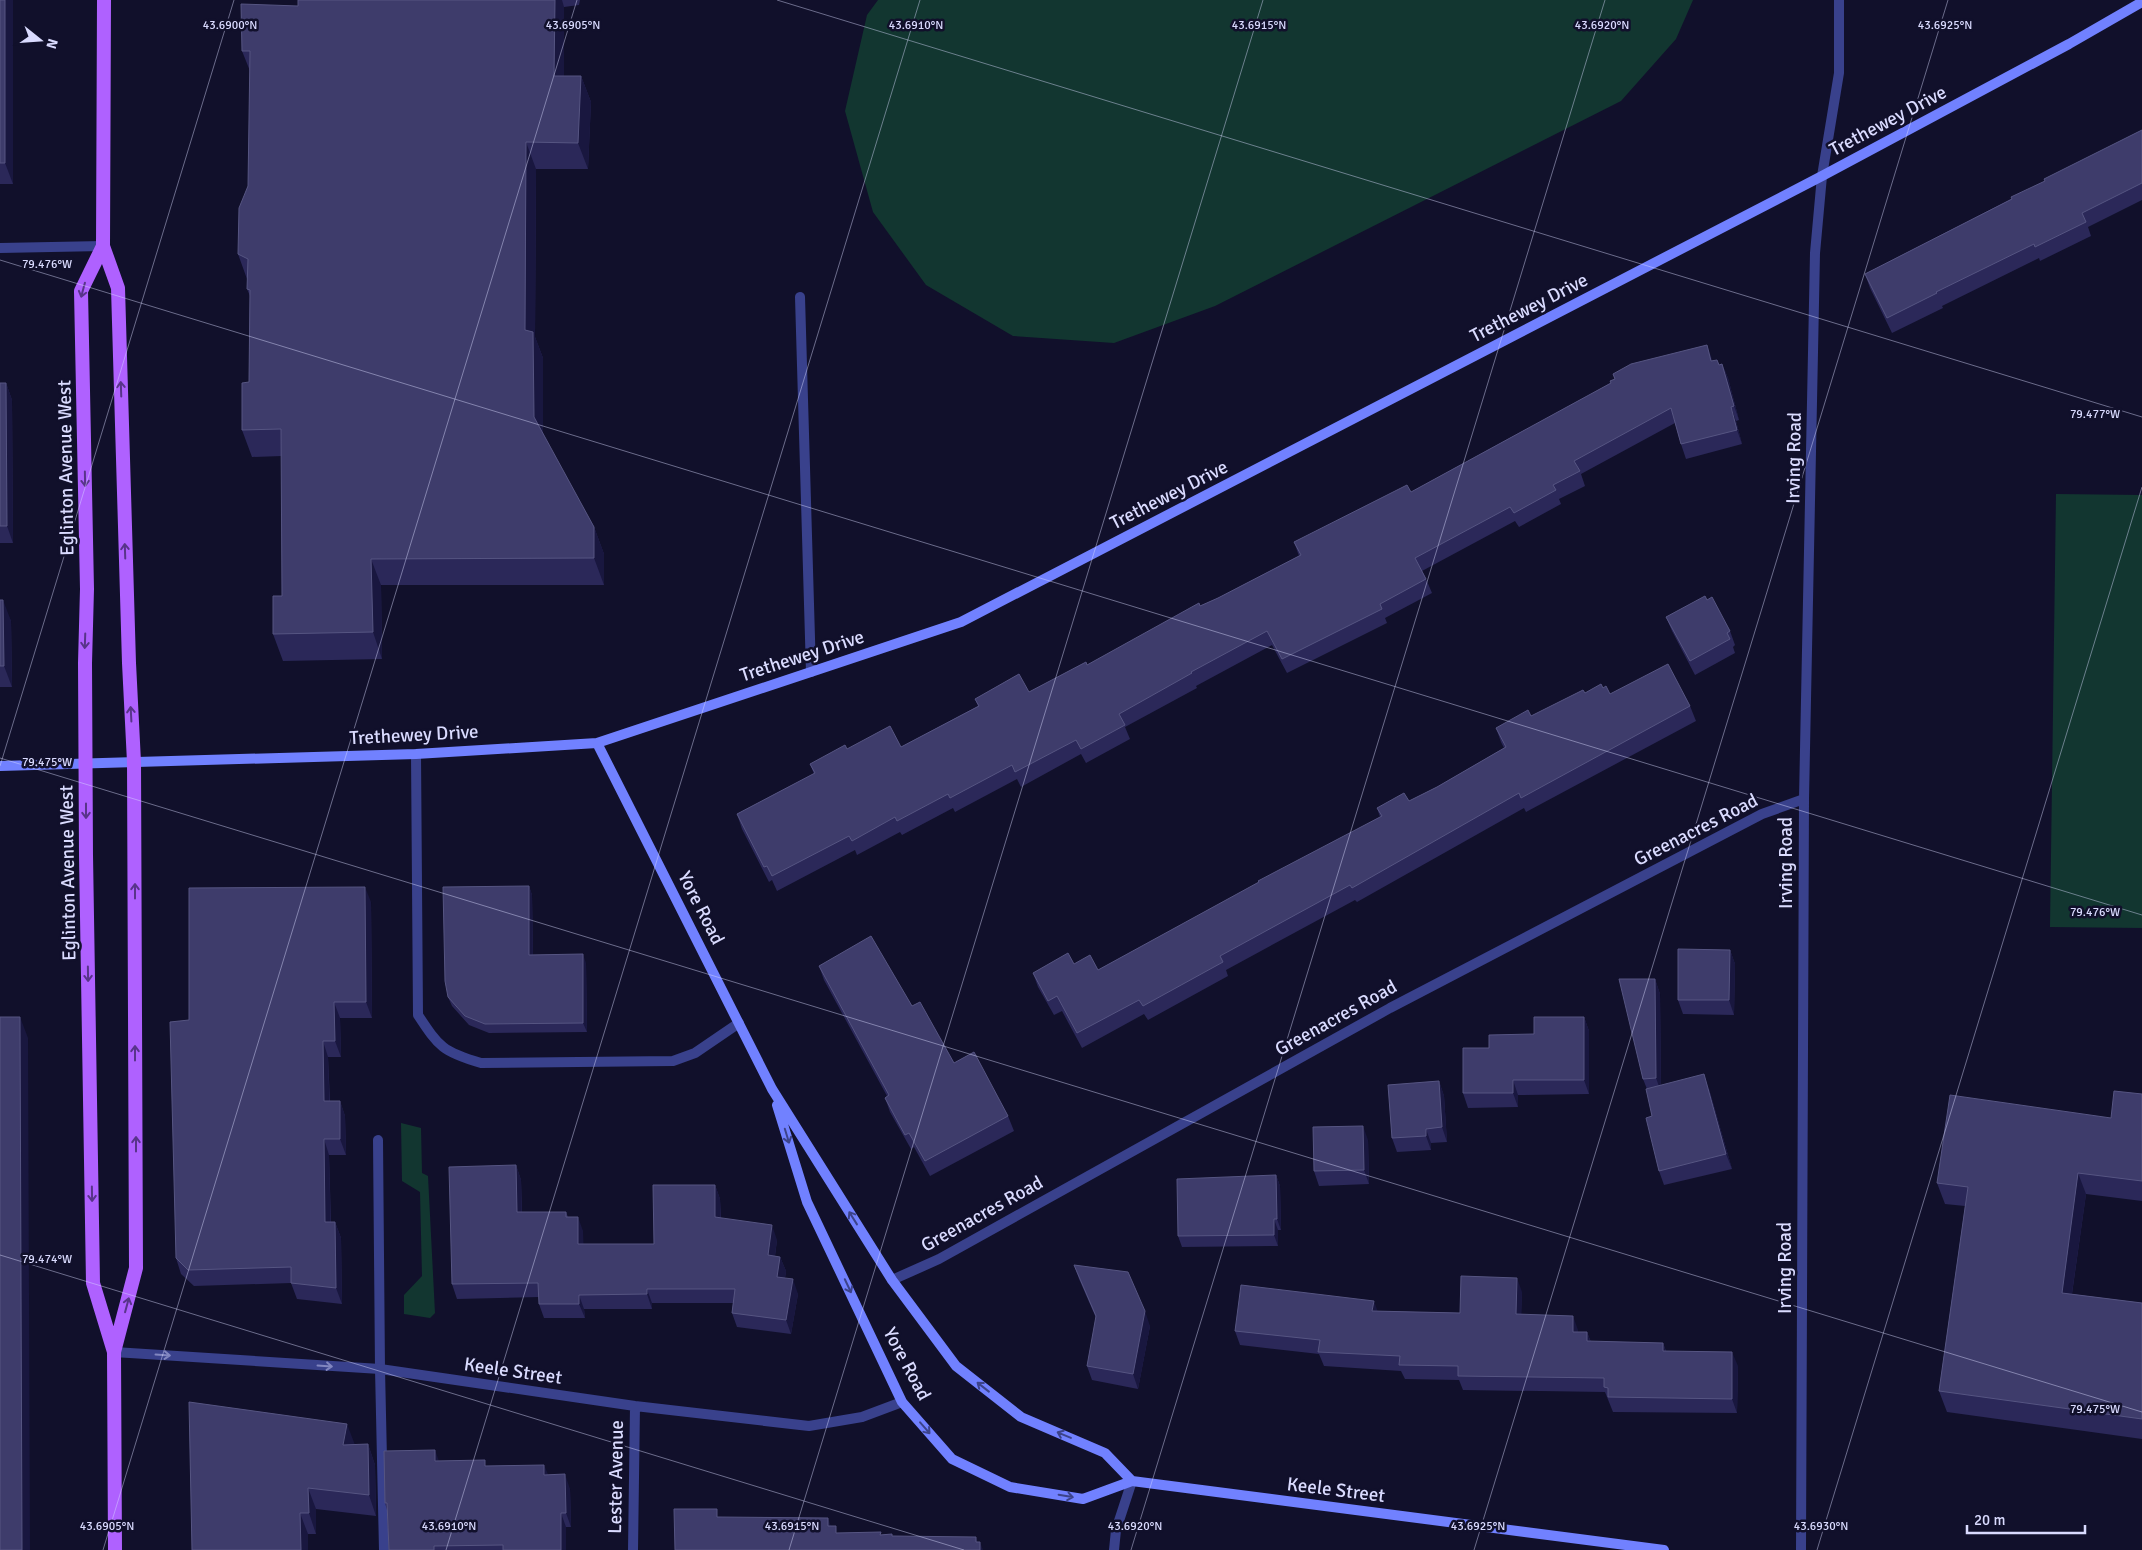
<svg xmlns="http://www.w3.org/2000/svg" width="2142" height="1550" viewBox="0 0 2142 1550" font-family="Signika,sans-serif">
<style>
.green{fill:#123630}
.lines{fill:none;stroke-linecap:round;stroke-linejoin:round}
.service{stroke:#39418c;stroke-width:10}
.minor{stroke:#39418c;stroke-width:10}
.secondary{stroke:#7181ff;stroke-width:10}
.primary{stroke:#af61ff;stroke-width:14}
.wall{fill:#2b2859}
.shaded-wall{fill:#19173f}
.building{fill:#3e3c6b;stroke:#565582}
.oneway{stroke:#58348a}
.oneway2{stroke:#3c438a}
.oneway3{stroke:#8186c0}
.ticks{fill:none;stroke:#dadbff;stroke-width:1;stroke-opacity:0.45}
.labels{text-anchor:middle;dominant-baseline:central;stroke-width:5;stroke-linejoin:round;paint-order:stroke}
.street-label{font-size:19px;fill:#dadbff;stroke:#11102b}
.ticks-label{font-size:12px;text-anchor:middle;fill:#dadbff;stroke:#11102b;stroke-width:5;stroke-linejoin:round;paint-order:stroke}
</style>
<rect width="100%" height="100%" fill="#11102b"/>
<path class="green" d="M 878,0 L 1693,0 L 1676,39 L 1621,101 L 1215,306 L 1114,343 L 1013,336 L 926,285 L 873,212 L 845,111 L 867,15 Z
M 2056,494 L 2142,495 L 2142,928 L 2050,927 Z
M 401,1123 L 421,1128 L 422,1173 L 428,1176 L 435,1313 L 430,1318 L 404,1314 L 404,1295 L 422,1276 L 420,1192 L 402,1181 Z"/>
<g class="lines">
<path class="service" d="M 800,297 L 811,672
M 416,754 L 418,1015 C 439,1047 443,1052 481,1063 L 673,1061 L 695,1053 L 739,1023
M 378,1140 L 380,1369 L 384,1550"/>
<path class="minor" d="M 0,248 L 103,246
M 892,1280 L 939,1259 L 1390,1008 L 1762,814 L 1804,799
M 114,1352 L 380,1369 L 635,1406 L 809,1426 L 862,1417 L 902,1402
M 633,1550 L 635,1406
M 1114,1550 L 1116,1530 L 1132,1481
M 1801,1550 L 1804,799 L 1815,253 L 1822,176 L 1839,73 L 1839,0"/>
<path class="secondary" d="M 597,743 L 772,1089 L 892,1280 L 956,1366 L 1021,1417 L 1105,1453 L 1132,1481 L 1664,1550
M 0,766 L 416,754 L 597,743 L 961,622 L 1822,176 L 2069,44 L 2142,2
M 777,1105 L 807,1202 L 902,1402 L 952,1459 L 1010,1487 L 1083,1499 L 1132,1481"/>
<path class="primary" d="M 104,0 L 103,246 L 118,288 L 129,663 L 134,762 L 136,1268 L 114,1352 L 115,1550
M 103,246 L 81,291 L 87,589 L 85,663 L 86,855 L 93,1283 L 114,1352"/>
</g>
<path class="wall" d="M 0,0 L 13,0 L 13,184 L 0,184 Z
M 298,0 L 580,0 L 579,5 L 564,7 L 564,76 L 581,76 L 591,102 L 588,169 L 536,169 L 535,337 L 543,358 L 543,435 L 594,527 L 604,554 L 604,585 L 381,585 L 382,659 L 283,661 L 273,634 L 282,596 L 282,456 L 252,457 L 242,430 L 249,382 L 250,296 L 247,289 L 247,279 L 238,254 L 248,186 L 250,71 L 242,51 L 298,6 Z
M 2142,130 L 2142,200 L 2088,227 L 2091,236 L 2040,261 L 2039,258 L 1942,306 L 1943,308 L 1892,333 L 1870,288 L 1865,274 L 2011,199 Z
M 1713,361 L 1719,365 L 1722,364 L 1728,378 L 1739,420 L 1736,421 L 1742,444 L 1686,459 L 1681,444 L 1675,423 L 1581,474 L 1585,486 L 1559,499 L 1561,504 L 1519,527 L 1515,521 L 1422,571 L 1426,579 L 1432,593 L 1385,618 L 1387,623 L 1287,673 L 1272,645 L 1196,686 L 1197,688 L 1125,727 L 1130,739 L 1086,763 L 1081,754 L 1021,787 L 1017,779 L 955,812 L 953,808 L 902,835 L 900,832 L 857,855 L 855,850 L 777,891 L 772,880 L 769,882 L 742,829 L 737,814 L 814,774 L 810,764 L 847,749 L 901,747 L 978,706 L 975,699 L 1029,692 L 1087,665 L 1200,606 L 1218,598 L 1299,556 L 1294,542 L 1411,492 L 1611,383 L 1615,379 L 1613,374 Z
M 0,383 L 6,383 L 12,400 L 13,543 L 0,543 Z
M 0,600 L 11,621 L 12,687 L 0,687 Z
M 1707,600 L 1730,631 L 1735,645 L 1733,647 L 1735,653 L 1695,675 L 1672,631 L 1666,617 Z
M 1603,688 L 1610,694 L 1690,706 L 1696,721 L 1526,812 L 1524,808 L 1357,902 L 1355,900 L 1226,970 L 1228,976 L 1148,1020 L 1144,1014 L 1082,1048 L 1062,1011 L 1054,1015 L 1038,987 L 1033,973 L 1098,970 L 1380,817 L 1377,808 L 1409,801 L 1437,787 L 1504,748 L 1501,742 L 1496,728 L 1531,716 L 1585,693 Z
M 529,886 L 532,895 L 533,955 L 586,963 L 587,1032 L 489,1033 L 469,1025 L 452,1006 L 448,997 Z
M 371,902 L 372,1018 L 340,1018 L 341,1057 L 328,1057 L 330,1101 L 340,1101 L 345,1116 L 346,1155 L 329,1155 L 331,1222 L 335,1222 L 341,1238 L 342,1304 L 297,1299 L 291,1283 L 194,1286 L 181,1274 L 176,1258 L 189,1020 Z
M 1730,950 L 1735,964 L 1734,1015 L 1683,1014 L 1678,1000 Z
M 819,966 L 912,1006 L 954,1063 L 1008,1116 L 1014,1131 L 930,1176 L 914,1147 L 911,1149 L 890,1112 L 885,1098 L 887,1096 L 824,980 Z
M 1655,979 L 1660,994 L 1661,1085 L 1709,1089 L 1732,1169 L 1664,1185 L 1659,1171 L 1652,1116 L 1647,1089 L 1643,1079 Z
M 1584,1017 L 1589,1031 L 1589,1094 L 1518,1095 L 1518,1107 L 1468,1108 L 1463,1093 L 1489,1048 L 1534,1034 Z
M 1439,1081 L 1444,1096 L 1447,1142 L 1431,1143 L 1431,1150 L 1397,1152 L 1392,1138 Z
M 2142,1094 L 2142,1201 L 2086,1194 L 2072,1294 L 2142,1303 L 2142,1439 L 1947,1412 L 1939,1391 L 1965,1206 L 1945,1204 L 1937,1183 L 2111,1118 Z
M 1368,1140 L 1369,1184 L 1319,1186 L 1314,1171 Z
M 516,1165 L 521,1180 L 522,1212 L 566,1212 L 568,1217 L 583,1231 L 583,1244 L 654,1244 L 715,1185 L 720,1199 L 721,1218 L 777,1240 L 775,1256 L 780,1257 L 786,1271 L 785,1278 L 798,1294 L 791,1334 L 737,1327 L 732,1313 L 733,1303 L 652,1303 L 652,1309 L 584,1309 L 585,1318 L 544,1318 L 539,1304 L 539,1297 L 457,1299 L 452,1284 Z
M 1276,1175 L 1280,1186 L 1281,1230 L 1278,1230 L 1278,1246 L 1182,1247 L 1178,1236 Z
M 1074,1265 L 1150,1326 L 1138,1389 L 1092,1380 L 1087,1366 L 1096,1318 L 1079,1279 Z
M 1522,1292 L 1521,1314 L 1578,1330 L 1578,1332 L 1587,1332 L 1591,1342 L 1663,1343 L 1666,1351 L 1738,1366 L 1737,1413 L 1613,1412 L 1605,1392 L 1463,1390 L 1459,1380 L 1405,1379 L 1401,1371 L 1324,1366 L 1319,1354 L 1240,1345 L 1235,1331 L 1377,1311 L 1460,1313 Z
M 368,1444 L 375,1465 L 376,1516 L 316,1509 L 316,1534 L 308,1534 L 308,1550 L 192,1550 L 355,1445 Z
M 439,1461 L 487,1466 L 548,1475 L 570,1489 L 571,1527 L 566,1527 L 566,1550 L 389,1550 L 387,1510 L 385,1503 Z"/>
<path class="shaded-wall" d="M 5,0 L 13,0 L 13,184 L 5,163 Z
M 555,0 L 562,0 L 564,7 L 564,103 L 554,76 Z
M 581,76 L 591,102 L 588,169 L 578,143 Z
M 526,142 L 536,169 L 535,337 L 543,358 L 543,444 L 534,417 L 525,330 Z
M 1707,345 L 1712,359 L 1716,375 L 1711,361 Z
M 1722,364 L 1728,378 L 1739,420 L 1734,406 Z
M 6,383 L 12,400 L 13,543 L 7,526 Z
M 1731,407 L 1736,421 L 1742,444 L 1737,430 Z
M 594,527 L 604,554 L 604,585 L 594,558 Z
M 371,559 L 381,585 L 382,659 L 373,632 Z
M 3,600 L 11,621 L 12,687 L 4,666 Z
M 529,886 L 532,895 L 533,964 L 529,955 Z
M 365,887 L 371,902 L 372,1018 L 366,1002 Z
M 1730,950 L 1735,964 L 1734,1015 L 1729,1000 Z
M 583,954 L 586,963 L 587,1032 L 583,1023 Z
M 1655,979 L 1660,994 L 1661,1092 L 1656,1078 Z
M 334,1002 L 340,1018 L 341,1057 L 335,1041 Z
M 20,1017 L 28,1038 L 30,1550 L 22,1550 Z
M 1584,1017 L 1589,1031 L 1589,1094 L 1584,1080 Z
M 323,1041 L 328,1057 L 330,1117 L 324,1101 Z
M 1704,1074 L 1709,1089 L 1732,1169 L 1726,1154 Z
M 1513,1080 L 1518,1095 L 1518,1107 L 1513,1093 Z
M 1439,1081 L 1444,1096 L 1447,1142 L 1442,1127 Z
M 340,1101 L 345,1116 L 346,1155 L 340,1139 Z
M 1363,1126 L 1368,1140 L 1369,1184 L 1364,1170 Z
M 1426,1129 L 1431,1143 L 1431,1150 L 1426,1136 Z
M 324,1139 L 329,1155 L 331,1238 L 325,1222 Z
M 516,1165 L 521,1180 L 522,1226 L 517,1212 Z
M 2078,1173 L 2086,1194 L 2069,1314 L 2062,1293 Z
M 1276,1175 L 1280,1186 L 1281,1230 L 1277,1219 Z
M 715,1185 L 720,1199 L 721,1232 L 715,1217 Z
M 578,1217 L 583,1231 L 584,1258 L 578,1244 Z
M 1274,1219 L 1278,1230 L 1278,1246 L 1274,1235 Z
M 335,1222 L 341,1238 L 342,1304 L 336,1288 Z
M 772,1225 L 777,1240 L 773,1269 L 768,1255 Z
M 780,1257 L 786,1271 L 783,1291 L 777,1277 Z
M 1517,1278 L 1522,1292 L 1521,1328 L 1516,1314 Z
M 793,1279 L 798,1294 L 791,1334 L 786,1320 Z
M 647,1289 L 652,1303 L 652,1309 L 647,1294 Z
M 579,1295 L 584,1309 L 585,1318 L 579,1304 Z
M 1374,1301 L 1379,1315 L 1372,1311 Z
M 1145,1311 L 1150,1326 L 1138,1389 L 1133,1374 Z
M 1573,1316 L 1578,1330 L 1578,1346 L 1573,1332 Z
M 1587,1332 L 1592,1346 L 1587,1341 Z
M 1663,1343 L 1668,1358 L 1663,1351 Z
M 1732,1352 L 1738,1366 L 1737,1413 L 1732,1399 Z
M 347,1424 L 355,1445 L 343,1445 Z
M 368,1444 L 375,1465 L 376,1516 L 369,1495 Z
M 435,1450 L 440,1464 L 435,1461 Z
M 544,1465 L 550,1479 L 544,1475 Z
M 565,1474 L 570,1489 L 571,1527 L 566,1513 Z
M 308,1488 L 316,1509 L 316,1534 L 309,1513 Z
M 300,1513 L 308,1534 L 308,1550 L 301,1550 Z
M 561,1513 L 566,1527 L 566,1550 L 561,1550 Z
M 828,1518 L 833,1532 L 828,1526 Z
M 976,1537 L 980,1549 L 980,1542 L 983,1550 L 978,1550 L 976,1542 Z"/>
<path class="building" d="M 0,0 L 5,0 L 5,163 L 0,163 Z
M 298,0 L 555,0 L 554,76 L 581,76 L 578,143 L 526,142 L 525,330 L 533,332 L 534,417 L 594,527 L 594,558 L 371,559 L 373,632 L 273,634 L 273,596 L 282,596 L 281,429 L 242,430 L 242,383 L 249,382 L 250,290 L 247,289 L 248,259 L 238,254 L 239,208 L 248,186 L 250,51 L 242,51 L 241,4 L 298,6 Z
M 2142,130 L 2142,183 L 2082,213 L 2086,222 L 2035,247 L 2034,244 L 1936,292 L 1937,293 L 1887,318 L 1865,274 L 2012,199 L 2011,197 L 2045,181 L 2044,179 Z
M 1707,345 L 1711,361 L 1717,360 L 1719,365 L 1722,364 L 1734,406 L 1731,407 L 1737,430 L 1681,444 L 1671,408 L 1574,461 L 1580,471 L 1553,485 L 1556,490 L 1514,513 L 1510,507 L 1415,558 L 1426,579 L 1380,604 L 1382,609 L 1282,659 L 1267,631 L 1191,672 L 1192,673 L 1119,714 L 1125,725 L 1081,749 L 1076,740 L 1015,772 L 1012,765 L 950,798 L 948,794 L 897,821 L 895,817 L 852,841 L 849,836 L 772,876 L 767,866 L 764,867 L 737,814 L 815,773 L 810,764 L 845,745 L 847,749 L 890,726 L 901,747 L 979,706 L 975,699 L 1019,674 L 1029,692 L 1086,662 L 1087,665 L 1199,603 L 1200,606 L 1218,598 L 1301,555 L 1294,542 L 1407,485 L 1411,492 L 1611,383 L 1610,381 L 1615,379 L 1613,374 L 1631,364 Z
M 0,383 L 6,383 L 7,526 L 0,526 Z
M 1705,596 L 1707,600 L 1712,597 L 1730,631 L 1727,633 L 1730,639 L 1690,661 L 1666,617 Z
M 0,600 L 3,600 L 4,666 L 0,666 Z
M 1668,664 L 1690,706 L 1521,798 L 1519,793 L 1352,888 L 1350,885 L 1220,956 L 1223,962 L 1143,1006 L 1139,1000 L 1077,1033 L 1057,996 L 1048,1001 L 1033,973 L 1068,953 L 1074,964 L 1090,955 L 1098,970 L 1259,882 L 1258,881 L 1382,816 L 1377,808 L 1404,793 L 1409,801 L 1437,787 L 1506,747 L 1496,728 L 1528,710 L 1531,716 L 1583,690 L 1585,693 L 1601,684 L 1603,688 L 1606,686 L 1610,694 Z
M 529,886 L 529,955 L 583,954 L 583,1023 L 485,1024 L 465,1016 L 448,997 L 445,981 L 443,887 Z
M 365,887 L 366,1002 L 334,1002 L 335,1041 L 323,1041 L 324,1101 L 340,1101 L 340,1139 L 324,1139 L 325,1222 L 335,1222 L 336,1288 L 291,1283 L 291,1267 L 188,1270 L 176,1258 L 170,1022 L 189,1020 L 189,888 Z
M 871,936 L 912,1006 L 920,1002 L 954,1063 L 974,1052 L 1008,1116 L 925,1161 L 909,1133 L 905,1135 L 885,1098 L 889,1095 L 819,966 Z
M 1678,949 L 1730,950 L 1729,1000 L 1678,1000 Z
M 1619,979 L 1655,979 L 1656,1078 L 1643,1079 Z
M 0,1017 L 20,1017 L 22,1550 L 0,1550 Z
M 1534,1017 L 1584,1017 L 1584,1080 L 1513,1080 L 1513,1093 L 1463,1093 L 1463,1048 L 1489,1048 L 1489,1035 L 1534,1034 Z
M 1704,1074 L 1726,1154 L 1659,1171 L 1646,1118 L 1652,1116 L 1646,1089 Z
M 1439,1081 L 1442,1127 L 1426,1129 L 1426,1136 L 1392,1138 L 1388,1085 Z
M 2114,1091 L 2142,1094 L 2142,1181 L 2078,1173 L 2062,1293 L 2142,1303 L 2142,1419 L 1939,1391 L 1968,1187 L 1937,1183 L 1950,1095 L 2111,1118 Z
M 1363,1126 L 1364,1170 L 1314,1171 L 1313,1127 Z
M 516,1165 L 517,1212 L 566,1212 L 566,1217 L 578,1217 L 578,1244 L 654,1244 L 653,1185 L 715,1185 L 715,1217 L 772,1225 L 768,1255 L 780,1257 L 777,1277 L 793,1279 L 786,1320 L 732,1313 L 735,1289 L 647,1289 L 647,1294 L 579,1295 L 579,1304 L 539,1304 L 538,1283 L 452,1284 L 449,1167 Z
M 1276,1175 L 1277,1219 L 1274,1219 L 1274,1235 L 1178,1236 L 1177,1179 Z
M 1074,1265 L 1128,1272 L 1145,1311 L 1133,1374 L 1087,1366 L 1096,1316 Z
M 1461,1276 L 1517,1278 L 1516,1314 L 1573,1316 L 1573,1332 L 1587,1332 L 1587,1341 L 1663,1343 L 1663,1351 L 1732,1352 L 1732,1399 L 1608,1397 L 1608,1388 L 1604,1387 L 1604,1378 L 1458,1376 L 1458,1366 L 1399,1365 L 1400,1356 L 1318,1352 L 1320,1340 L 1235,1331 L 1241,1285 L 1374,1301 L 1372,1311 L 1460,1313 Z
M 189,1402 L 347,1424 L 343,1445 L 368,1444 L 369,1495 L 308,1488 L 309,1513 L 300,1513 L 301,1550 L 192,1550 Z
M 435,1450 L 435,1461 L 485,1460 L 485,1466 L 544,1465 L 544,1475 L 565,1474 L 566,1513 L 561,1513 L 561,1550 L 503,1550 L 503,1545 L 434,1546 L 434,1550 L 389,1550 L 387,1503 L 385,1503 L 384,1451 Z
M 674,1509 L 717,1509 L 717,1517 L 828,1518 L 828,1526 L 836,1526 L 836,1533 L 881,1532 L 880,1535 L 892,1534 L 892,1536 L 976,1537 L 976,1542 L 980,1542 L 980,1550 L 675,1550 Z"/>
<defs><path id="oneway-shaft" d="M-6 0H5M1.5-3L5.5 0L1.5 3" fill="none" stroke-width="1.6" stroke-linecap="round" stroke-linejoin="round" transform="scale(1.25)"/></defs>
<g class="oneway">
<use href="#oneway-shaft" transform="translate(83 290) rotate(105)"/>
<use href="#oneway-shaft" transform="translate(121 389) rotate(-92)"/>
<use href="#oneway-shaft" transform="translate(85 479) rotate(89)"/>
<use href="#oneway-shaft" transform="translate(125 551) rotate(-92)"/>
<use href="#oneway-shaft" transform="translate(85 641) rotate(92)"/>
<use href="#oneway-shaft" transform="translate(131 714) rotate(-93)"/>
<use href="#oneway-shaft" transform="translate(86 811) rotate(90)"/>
<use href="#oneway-shaft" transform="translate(135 891) rotate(-90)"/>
<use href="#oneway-shaft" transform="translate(88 974) rotate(89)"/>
<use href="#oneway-shaft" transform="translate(135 1053) rotate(-90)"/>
<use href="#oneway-shaft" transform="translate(136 1144) rotate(-90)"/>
<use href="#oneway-shaft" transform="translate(92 1194) rotate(89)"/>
<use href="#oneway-shaft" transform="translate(127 1305) rotate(-75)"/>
</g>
<g class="oneway2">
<use href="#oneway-shaft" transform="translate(787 1136) rotate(73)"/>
<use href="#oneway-shaft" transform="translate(853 1218) rotate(-122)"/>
<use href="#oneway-shaft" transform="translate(848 1286) rotate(65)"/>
<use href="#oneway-shaft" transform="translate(983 1387) rotate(-142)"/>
<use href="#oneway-shaft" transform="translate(925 1428) rotate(49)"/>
<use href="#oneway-shaft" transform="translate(1064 1435) rotate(-157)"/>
<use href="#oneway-shaft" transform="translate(1066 1496) rotate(10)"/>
</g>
<g class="oneway3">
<use href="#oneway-shaft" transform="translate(163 1355) rotate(4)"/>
<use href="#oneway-shaft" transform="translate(325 1366) rotate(4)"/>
</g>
<path class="ticks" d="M 777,0 L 2142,417M 0,260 L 2142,915M 0,758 L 2142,1412M 0,766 L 234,0M 0,1255 L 964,1550M 103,1550 L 577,0M 446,1550 L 920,0M 789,1550 L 1263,0M 1131,1550 L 1605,0M 1474,1550 L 1948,0M 1817,1550 L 2142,487"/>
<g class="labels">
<g class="street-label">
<text transform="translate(1888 121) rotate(-28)">Trethewey Drive</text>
<text transform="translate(1529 308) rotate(-27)">Trethewey Drive</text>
<text transform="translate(1794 458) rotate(-89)">Irving Road</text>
<text transform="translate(66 468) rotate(-91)">Eglinton Avenue West</text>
<text transform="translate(1169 495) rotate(-27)">Trethewey Drive</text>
<text transform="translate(802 656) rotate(-18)">Trethewey Drive</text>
<text transform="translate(414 735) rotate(-3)">Trethewey Drive</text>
<text transform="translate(1696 830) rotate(-27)">Greenacres Road</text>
<text transform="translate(1786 863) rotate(-90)">Irving Road</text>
<text transform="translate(68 873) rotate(-91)">Eglinton Avenue West</text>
<text transform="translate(701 908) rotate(63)">Yore Road</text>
<text transform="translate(1336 1018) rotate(-29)">Greenacres Road</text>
<text transform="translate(982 1214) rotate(-29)">Greenacres Road</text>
<text transform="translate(1785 1268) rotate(-90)">Irving Road</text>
<text transform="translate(907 1364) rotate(62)">Yore Road</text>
<text transform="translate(513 1371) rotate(8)">Keele Street</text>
<text transform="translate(616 1477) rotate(-89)">Lester Avenue</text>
<text transform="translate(1336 1490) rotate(7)">Keele Street</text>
</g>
</g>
<g class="ticks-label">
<text x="230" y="29">43.6900°N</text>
<text x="573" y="29">43.6905°N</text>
<text x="916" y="29">43.6910°N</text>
<text x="1259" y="29">43.6915°N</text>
<text x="1602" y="29">43.6920°N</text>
<text x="1945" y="29">43.6925°N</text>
<text x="47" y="268">79.476°W</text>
<text x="2095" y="418">79.477°W</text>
<text x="47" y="766">79.475°W</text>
<text x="2095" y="916">79.476°W</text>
<text x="47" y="1263">79.474°W</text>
<text x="2095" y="1413">79.475°W</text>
<text x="107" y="1530">43.6905°N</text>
<text x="449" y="1530">43.6910°N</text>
<text x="792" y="1530">43.6915°N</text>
<text x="1135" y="1530">43.6920°N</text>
<text x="1478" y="1530">43.6925°N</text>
<text x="1821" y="1530">43.6930°N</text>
</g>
<g transform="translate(40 40) rotate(107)" stroke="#11102b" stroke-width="4" paint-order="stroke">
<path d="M0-4L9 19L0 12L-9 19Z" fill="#dadbff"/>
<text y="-8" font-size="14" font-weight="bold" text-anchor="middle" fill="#dadbff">N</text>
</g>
<path d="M1967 1525v8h118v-8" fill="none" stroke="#dadbff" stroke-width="2.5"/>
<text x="1974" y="1525" font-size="15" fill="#dadbff" stroke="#11102b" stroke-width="4" paint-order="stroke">20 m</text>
</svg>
